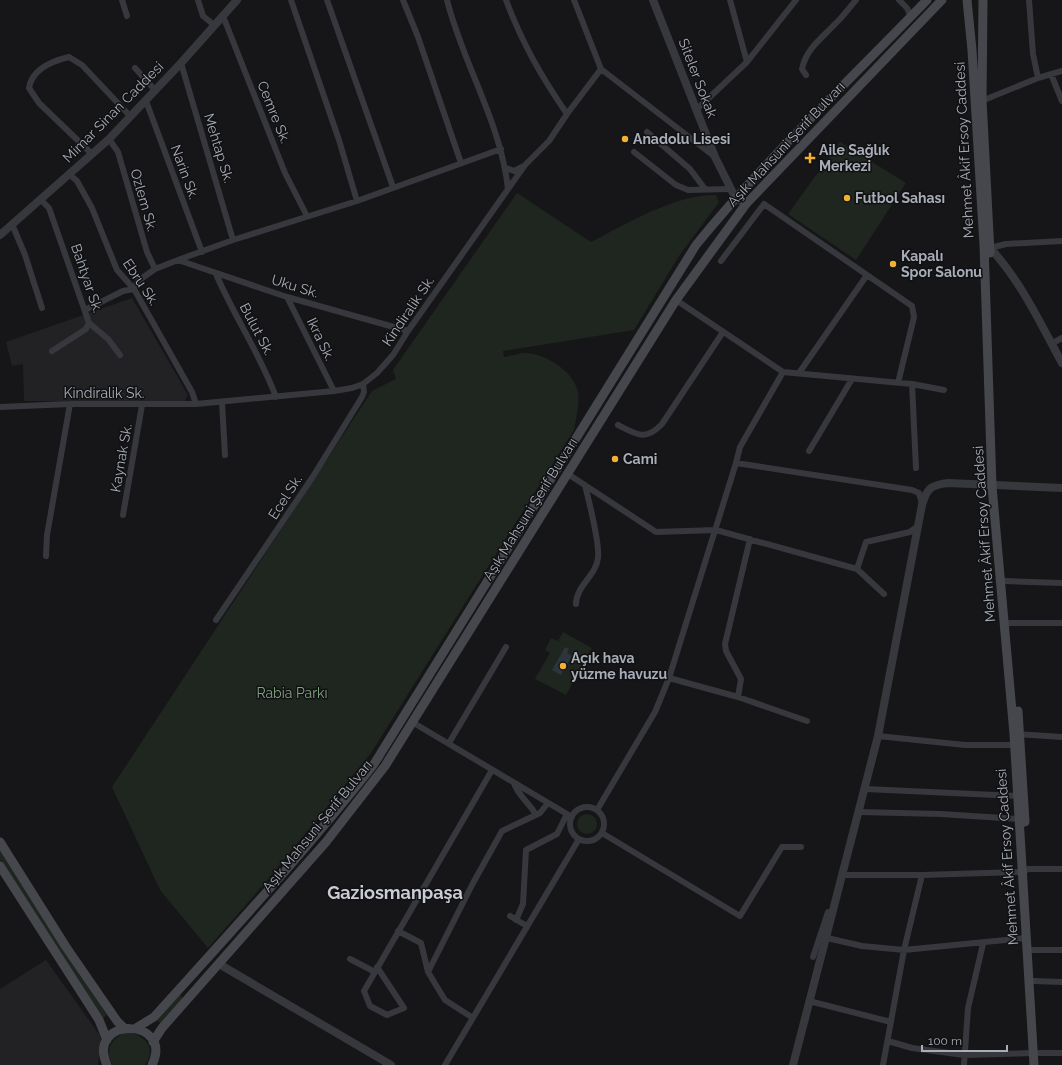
<svg xmlns="http://www.w3.org/2000/svg" width="1062" height="1065" viewBox="0 0 1062 1065" font-family="Raleway,sans-serif">
<style>
.built{fill:#222225}
.green{fill:#1e261f}
.water{fill:#2c353c}
.lines{fill:none;stroke-linecap:round;stroke-linejoin:round}
.minor{stroke:#37383d;stroke-width:6}
.tertiary{stroke:#37383d;stroke-width:8}
.secondary{stroke:#45474d;stroke-width:9}
.poi-dot{fill:#f2b134;stroke:#111113;stroke-width:1.5}
.labels{text-anchor:middle;dominant-baseline:central;stroke-width:3;stroke-linejoin:round;paint-order:stroke}
.street-label{font-size:14px;fill:#a8adb8;stroke:#111113}
.poi-label{font-size:14px;font-weight:bold;fill:#a8adb8;stroke:#111113;text-anchor:start}
.park-label{font-size:14px;fill:#7fa381;stroke:#111113}
.district-label{font-size:18px;font-weight:bold;fill:#c9ccd4;stroke:#111113}
</style>
<rect width="100%" height="100%" fill="#161618"/>
<path class="built" d="M 132,298 L 188,395 L 184,402 L 24,401 L 23,364 L 12,366 L 6,342 Z
M 46,960 L 101,1037 L 98,1065 L 0,1065 L 0,989 Z"/>
<path class="green" d="M 840,142 L 906,183 L 856,260 L 788,214 Z
M 517,193 L 591,242 C 626,224 676,194 716,195 L 719,202 L 679,256 L 634,330 L 503,351 L 504,357 C 511,356 519,353 526,353 C 547,354 574,372 578,392 C 580,404 576,418 574,430 L 371,753 L 264,884 L 208,948 L 160,890 L 112,787 L 372,391 L 396,379 L 393,370 Z
M 563,632 L 592,648 L 566,695 L 535,679 L 550,653 L 545,650 L 551,638 L 558,641 Z
M577 824a10 10 0 1 1 20 0a10 10 0 1 1-20 0Z
M 0,848 L 107,1015 L 102,1019 L 0,859 Z
M 180,995 L 184,999 L 161,1024 L 157,1020 Z
M 127,1032 C 144,1035 158,1047 145,1065 L 113,1065 C 103,1051 112,1037 127,1032 Z"/>
<path class="water" d="M 565,647 L 569,649 L 567,653 L 572,656 L 561,675 L 552,670 Z"/>
<g class="lines">
<path class="minor" d="M 122,0 L 127,16
M 198,0 L 203,16 L 214,25
M 291,0 L 339,140 L 357,201
M 327,0 L 393,187
M 403,0 L 418,37 L 461,163
M 447,0 C 463,64 501,123 508,189
M 506,0 C 522,43 541,76 567,114
M 574,0 L 601,69
M 730,0 L 747,62
M 899,0 L 907,8 L 911,17
M 1029,0 L 1033,54 L 1038,78
M 223,16 L 285,173 L 307,216
M 181,63 L 233,240
M 135,68 L 155,90
M 1051,74 L 1062,101
M 806,75 L 802,69 C 806,49 821,39 835,24 C 843,17 849,8 856,0
M 146,101 L 202,252
M 979,102 L 1038,78 L 1062,71
M 696,110 L 747,62 L 796,0
M 647,132 L 690,169 L 705,189
M 109,139 L 118,152 L 147,252 L 155,269
M 634,152 L 676,185 L 688,190 L 730,189
M 92,154 L 39,103 L 29,88 C 32,69 52,61 69,57 L 82,65 L 130,116
M 506,168 L 514,171 L 524,166
M 69,174 L 77,181 L 92,208 L 117,270 L 134,289 L 192,392 L 196,404
M 40,199 L 49,208 L 89,323 L 86,329 L 52,351
M 12,224 L 25,255 L 42,308
M 990,248 L 1006,244 L 1062,241
M 178,260 L 287,297 L 408,331
M 721,261 L 764,204 L 912,306 L 914,317 L 898,383
M 216,274 C 234,316 260,354 276,397
M 287,297 L 334,391
M 676,300 L 783,372 L 912,384 L 916,468
M 85,310 L 123,291 L 134,289 L 138,281 L 155,269 L 178,260 L 233,240 L 357,201 L 501,149
M 89,323 L 108,339 L 120,355
M 1051,344 L 1062,338
M 783,372 L 740,447 L 736,463 L 912,490 L 919,493 L 922,504
M 799,373 L 867,275
M 912,384 L 944,390
M 222,402 L 225,455
M 0,407 L 70,404 L 196,404 L 334,391 L 352,388 L 363,384 L 377,373 L 393,355 L 408,331 L 525,165 L 549,141 L 567,114 L 601,69 L 715,157
M 618,425 C 637,435 646,441 662,424 L 723,332
M 809,451 L 852,379
M 568,474 L 656,532 L 716,530 L 857,569
M 123,515 L 142,405
M 46,556 L 47,535 L 70,404
M 1005,581 L 1062,583
M 884,594 L 857,569 L 866,542 L 910,532 L 918,526
M 576,604 C 576,586 596,576 598,558 C 600,543 589,502 585,485
M 216,620 L 312,478 L 362,397 L 364,392 L 363,384
M 1009,623 L 1062,623
M 669,678 L 738,697 L 807,721
M 738,697 L 741,679 L 726,651 L 725,644 L 750,539
M 412,722 L 572,817
M 1016,734 L 1062,737
M 878,736 L 965,745 L 1015,745
M 449,743 L 506,647
M 514,783 C 518,796 530,803 536,815
M 865,789 L 1017,796
M570 824a17 17 0 1 1 34 0a17 17 0 1 1-34 0Z
M 597,810 L 655,712 L 669,678 L 736,463
M 859,812 L 941,814 L 1019,819
M 602,833 L 740,916 L 782,847 L 801,847
M 843,875 L 922,875 L 1022,872 L 1028,869 L 1062,869
M 510,916 L 527,926
M 516,920 L 523,904 L 526,850 L 557,834 L 567,814
M 398,931 L 421,943 L 428,972 L 445,1000 L 473,1018
M 827,938 L 862,946 L 904,950 L 1026,938
M 1032,950 L 1062,950
M 813,957 L 828,912
M 350,959 L 375,972
M 377,967 L 404,1008 L 387,1015 L 370,1006 L 364,991 L 375,972 L 492,770
M 428,972 L 473,883 L 502,831 L 540,813 L 548,803
M 1034,981 L 1062,982
M 809,1001 L 891,1022
M 888,1041 L 912,1048 L 964,1055 L 1034,1053
M 1039,1053 L 1062,1053
M 445,1065 L 579,839
M 883,1065 L 904,950 L 922,875
M 964,1065 L 968,1008 L 983,944"/>
<path class="tertiary" d="M 653,0 L 715,157 L 735,197 L 746,204
M 0,235 L 109,139 L 181,63 L 237,0
M 990,248 C 1021,281 1040,323 1062,363
M 219,964 L 391,1065
M 793,1065 L 878,736 L 922,505 C 927,488 931,485 948,483 L 1062,488"/>
<path class="secondary" d="M 967,0 L 972,50 L 984,245 L 992,486 L 1014,734 L 1034,1065
M 983,0 L 982,100 L 990,253
M 1018,711 L 1025,822
M 0,842 L 66,947 L 117,1021 L 124,1028
M 0,866 L 99,1020 L 107,1040
M 136,1028 L 154,1017 C 229,934 305,852 374,764 L 696,245 C 767,158 849,81 927,0
M 153,1042 L 162,1028 L 326,842 L 385,766 L 676,300 L 746,204 L 942,0
M 107,1065 C 85,1016 175,1017 152,1065"/>
</g>
<g class="poi-dot">
<circle cx="625" cy="139" r="4"/>
<path d="M808 152h4v4h4v4h-4v4h-4v-4h-4v-4h4z"/>
<circle cx="847" cy="198" r="4"/>
<circle cx="893" cy="264" r="4"/>
<circle cx="615" cy="459" r="4"/>
<circle cx="563" cy="666" r="4"/>
</g>
<g class="labels">
<g class="street-label">
<text transform="translate(698 78) rotate(69)">Siteler Sokak</text>
<text transform="translate(113 112) rotate(-45)">Mimar Sinan Caddesi</text>
<text transform="translate(274 112) rotate(68)">Cemre Sk.</text>
<text transform="translate(786 144) rotate(-47)">Aşık Mahsuni Şerif Bulvarı</text>
<text transform="translate(219 148) rotate(73)">Mehtap Sk.</text>
<text transform="translate(964 150) rotate(-93)">Mehmet Âkif Ersoy Caddesi</text>
<text transform="translate(185 172) rotate(70)">Narin Sk.</text>
<text transform="translate(144 200) rotate(74)">Ozlem Sk.</text>
<text transform="translate(87 278) rotate(71)">Bahtyar Sk.</text>
<text transform="translate(141 282) rotate(56)">Ebru Sk.</text>
<text transform="translate(295 286) rotate(17)">Uku Sk.</text>
<text transform="translate(408 311) rotate(-56)">Kindiralik Sk.</text>
<text transform="translate(257 329) rotate(62)">Bulut Sk.</text>
<text transform="translate(321 339) rotate(64)">Ikra Sk.</text>
<text x="104" y="393">Kindiralik Sk.</text>
<text transform="translate(121 458) rotate(-80)">Kaynak Sk.</text>
<text transform="translate(285 497) rotate(-57)">Ecel Sk.</text>
<text transform="translate(530 509) rotate(-58)">Aşık Mahsuni Şerif Bulvarı</text>
<text transform="translate(984 534) rotate(-94)">Mehmet Âkif Ersoy Caddesi</text>
<text transform="translate(317 826) rotate(-51)">Aşık Mahsuni Şerif Bulvarı</text>
<text transform="translate(1007 857) rotate(-94)">Mehmet Âkif Ersoy Caddesi</text>
</g>
<g class="poi-label">
<text x="633" y="139">Anadolu Lisesi</text>
<text x="819" y="150">Aile Sağlık<tspan x="819" dy="16">Merkezi</tspan></text>
<text x="855" y="198">Futbol Sahası</text>
<text x="901" y="256">Kapalı<tspan x="901" dy="16">Spor Salonu</tspan></text>
<text x="623" y="459">Cami</text>
<text x="571" y="658">Açık hava<tspan x="571" dy="16">yüzme havuzu</tspan></text>
</g>
<g class="park-label">
<text x="292" y="693">Rabia Parkı</text>
</g>
<g class="district-label">
<text x="395" y="892">Gaziosmanpaşa</text>
</g>
</g>
<path d="M922 1045v6h85v-6" fill="none" stroke="#a8adb8" stroke-width="2"/>
<text x="928" y="1045" font-size="12" fill="#a8adb8" stroke="#111113" stroke-width="3" paint-order="stroke">100 m</text>
</svg>
